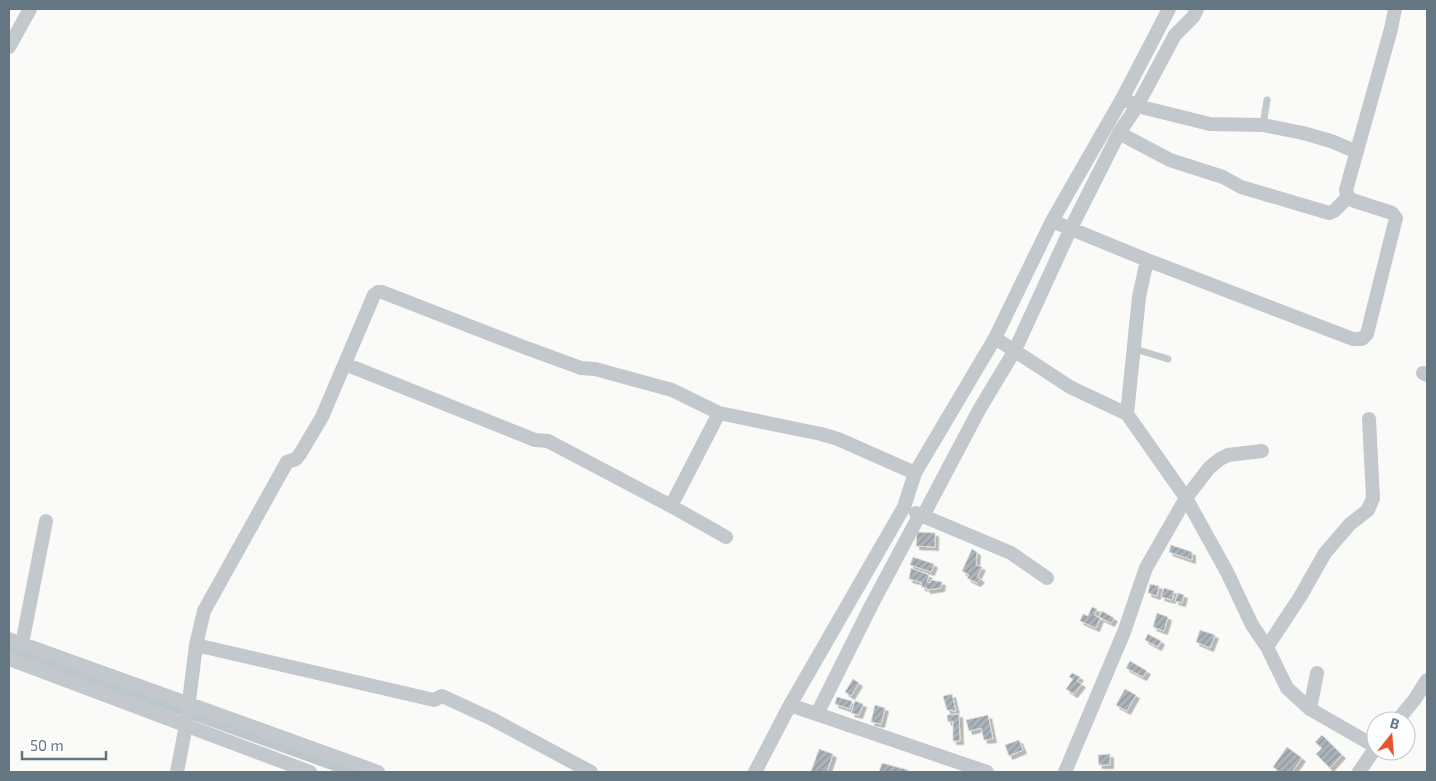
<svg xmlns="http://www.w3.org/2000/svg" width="1436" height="781" viewBox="0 0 1436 781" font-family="'Exo 2',sans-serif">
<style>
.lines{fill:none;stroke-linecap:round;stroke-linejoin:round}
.canal{stroke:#bbc7cb;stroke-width:11}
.building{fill:url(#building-hatch);stroke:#dcdcda;filter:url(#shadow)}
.service{stroke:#c3c8cc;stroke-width:7}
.minor{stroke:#c3c8cc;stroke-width:14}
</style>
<defs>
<pattern id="building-hatch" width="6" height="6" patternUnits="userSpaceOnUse" patternTransform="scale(1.25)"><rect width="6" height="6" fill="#aab3b9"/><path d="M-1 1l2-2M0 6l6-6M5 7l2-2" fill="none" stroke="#8e969c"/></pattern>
<filter id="shadow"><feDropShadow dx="3.5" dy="3.5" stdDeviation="0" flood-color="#0004"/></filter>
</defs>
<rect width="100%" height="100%" fill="#fafaf8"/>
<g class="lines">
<path class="canal" d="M 9,648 L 353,772"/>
</g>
<path class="building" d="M 917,532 L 935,533 L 935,547 L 916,546 Z
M 1171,545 L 1192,552 L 1192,560 L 1169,552 Z
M 972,549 L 977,552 L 976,565 L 982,567 L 977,577 L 981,579 L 977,583 L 967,578 L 969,575 L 962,571 Z
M 913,557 L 934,564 L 931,572 L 910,565 Z
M 911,568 L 929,575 L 927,582 L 930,583 L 931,580 L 942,582 L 941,588 L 927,590 L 927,588 L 922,587 L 921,582 L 909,579 Z
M 1150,584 L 1159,586 L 1157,596 L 1148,593 Z
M 1164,588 L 1174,591 L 1172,600 L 1161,597 Z
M 1178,593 L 1184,595 L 1182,603 L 1175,601 Z
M 1092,607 L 1097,609 L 1094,615 L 1100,618 L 1096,628 L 1080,621 L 1083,614 L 1088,616 Z
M 1102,611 L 1114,618 L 1111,623 L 1099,617 Z
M 1157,613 L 1168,617 L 1164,631 L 1153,627 Z
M 1200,630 L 1215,635 L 1210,648 L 1196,642 Z
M 1148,634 L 1161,641 L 1158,647 L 1145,640 Z
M 1130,661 L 1147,671 L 1143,677 L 1126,668 Z
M 1072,673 L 1080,677 L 1077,681 L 1082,684 L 1074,694 L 1066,689 L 1073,679 L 1069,677 Z
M 853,679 L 859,683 L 851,696 L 845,692 Z
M 1125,689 L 1136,695 L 1127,711 L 1116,705 Z
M 952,694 L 956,711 L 947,710 L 943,696 Z
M 837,697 L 852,701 L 850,709 L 835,704 Z
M 855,701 L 863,704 L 859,715 L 851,713 Z
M 875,705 L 885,708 L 881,724 L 871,722 Z
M 959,714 L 960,741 L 953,741 L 953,721 L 948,722 L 947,715 Z
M 988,715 L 993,739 L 984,740 L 981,728 L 969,731 L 966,720 Z
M 1322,735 L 1342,755 L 1330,768 L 1316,754 L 1322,748 L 1315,742 Z
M 1019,740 L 1023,750 L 1009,756 L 1005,745 Z
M 1287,747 L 1302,758 L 1292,772 L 1280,772 L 1273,767 Z
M 819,749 L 833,754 L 827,772 L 811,772 Z
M 1110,754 L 1110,765 L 1099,765 L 1098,755 Z
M 882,763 L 908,770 L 907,772 L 879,772 Z"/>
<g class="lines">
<path class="service" d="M 1263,125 L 1267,100
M 1135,349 L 1168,359"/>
<path class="minor" d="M 9,47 L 30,9
M 1130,102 L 1137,106 L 1210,124 L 1263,125 L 1303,133 L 1331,141 L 1357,152
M 1119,133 L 1170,160 L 1223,177 L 1241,187 L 1329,213 L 1334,211 L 1348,197
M 1052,221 L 1147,260 L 1353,339 L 1362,339 L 1367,334 L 1396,218 L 1392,213 L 1352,200 L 1348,197 L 1346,190 L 1391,29 L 1395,9
M 995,338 L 1070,387 L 1127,414 L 1186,498 L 1227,572 L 1252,625 L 1267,647 L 1287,688 L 1310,709 L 1376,747 L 1359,772
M 345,364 L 535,440 L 548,441 L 671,506 L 719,413
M 1423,373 L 1427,375
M 1127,414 L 1139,297 L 1147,260
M 671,506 L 726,537
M 916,513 L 1011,553 L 1047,578
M 923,516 L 979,410 L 1015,350 L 1071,228 L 1119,133 L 1137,106 L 1175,35 L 1193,17 L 1197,9
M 9,639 L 378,772
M 22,644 L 46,521
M 196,645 L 434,700 L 442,696 L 492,719 L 591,772
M 1267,647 L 1300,597 L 1325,553 L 1350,524 L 1368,510 L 1373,498 L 1369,419
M 9,659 L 310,772
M 790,705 L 987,772
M 1310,709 L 1317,673
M 817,714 L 872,604 L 920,514
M 1397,721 L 1415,699 L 1427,680
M 177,772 L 186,725 L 196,645 L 204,611 L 287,462 L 296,459 L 300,454 L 322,417 L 374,295 L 378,292 L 382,292 L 521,346 L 581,368 L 595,369 L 672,390 L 719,413 L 821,434 L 838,439 L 915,473
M 755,772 L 790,705 L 904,507 L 915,473 L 995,338 L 1052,221 L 1122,99 L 1169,9
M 1065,772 L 1124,632 L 1146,568 L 1186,498 L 1209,468 L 1220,459 L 1228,455 L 1262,451"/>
</g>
<rect width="1436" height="781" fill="none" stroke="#657683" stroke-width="20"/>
<g transform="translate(1391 736) rotate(17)"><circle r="24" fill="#ffffff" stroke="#c1c8cd"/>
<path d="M0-4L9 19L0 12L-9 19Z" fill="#e4572e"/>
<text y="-8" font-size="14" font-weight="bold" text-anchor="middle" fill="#657683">B</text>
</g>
<path d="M22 751v8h84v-8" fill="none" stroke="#657683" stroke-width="2.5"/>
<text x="30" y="751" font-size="15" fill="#657683" stroke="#ffffff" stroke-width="4" paint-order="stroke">50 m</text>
</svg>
